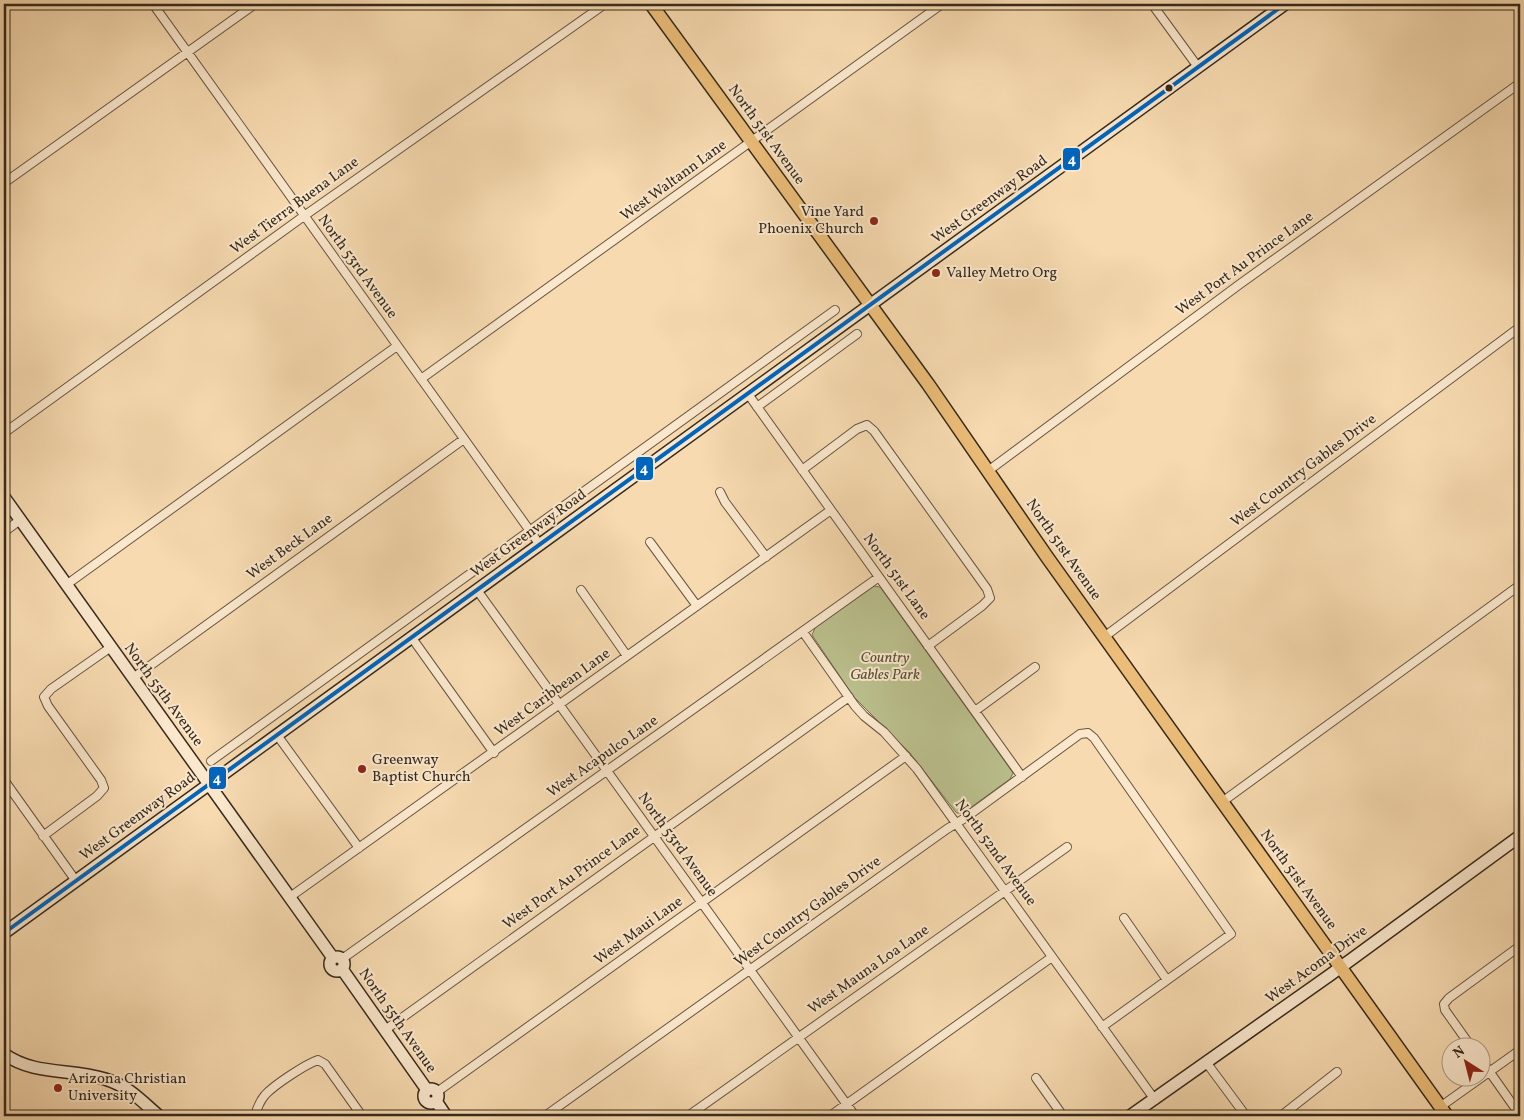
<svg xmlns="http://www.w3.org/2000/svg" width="1524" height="1120" viewBox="0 0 1524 1120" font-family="Vollkorn,serif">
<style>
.green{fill:#bac08d;stroke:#787554}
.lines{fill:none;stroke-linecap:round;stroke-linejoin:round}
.street-casing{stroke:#665641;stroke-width:10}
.secondary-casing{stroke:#362a1c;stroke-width:14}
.primary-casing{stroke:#362a1c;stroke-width:15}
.street{stroke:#fae7cc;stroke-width:8}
.secondary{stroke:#fae7cc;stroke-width:11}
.primary{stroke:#ecbd78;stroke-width:12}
.bus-1-casing{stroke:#fae7cc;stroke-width:8}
.bus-1{stroke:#0065bd;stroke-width:4}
.bus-dot{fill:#362a1c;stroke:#fae7cc;stroke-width:2}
.poi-dot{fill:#8f2418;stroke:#fae7cc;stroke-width:2}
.labels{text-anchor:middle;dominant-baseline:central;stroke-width:4;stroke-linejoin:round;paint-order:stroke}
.street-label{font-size:15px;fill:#362a1c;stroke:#fae7cc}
.poi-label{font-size:15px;fill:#362a1c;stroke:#fae7cc;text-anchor:start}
.park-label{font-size:15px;font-style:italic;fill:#575038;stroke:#fae7cc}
.line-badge{stroke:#fae7cc;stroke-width:2}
.badge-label{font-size:14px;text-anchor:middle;font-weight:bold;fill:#fff}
</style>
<rect width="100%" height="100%" fill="#f7dab0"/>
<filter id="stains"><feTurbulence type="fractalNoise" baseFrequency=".004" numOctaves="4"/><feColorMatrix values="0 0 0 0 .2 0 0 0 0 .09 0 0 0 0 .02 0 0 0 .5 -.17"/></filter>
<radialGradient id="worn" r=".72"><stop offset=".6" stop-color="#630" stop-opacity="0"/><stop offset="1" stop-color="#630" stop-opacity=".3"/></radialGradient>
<path class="green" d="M 874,586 L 880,587 L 1013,773 L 1010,779 L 963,813 L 957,813 L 955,811 L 910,753 L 854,697 L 812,635 L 815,628 Z"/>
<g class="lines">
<g class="street-casing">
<path id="street" d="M 153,4 L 540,545
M 1152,4 L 1198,67
M 4,183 L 255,4
M 421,379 L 942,4
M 748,394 L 1022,777
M 757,407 L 857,334
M 4,433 L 304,216 L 605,4
M 802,470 L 857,429 L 867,425 L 874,431 L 987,589 L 990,598 L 982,606 L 928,646
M 988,471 L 1240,284 L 1520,83
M 720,492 L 725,502 L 766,557
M 4,532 L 20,520
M 650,542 L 697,606
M 66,585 L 397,346
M 477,590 L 855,1116
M 581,590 L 627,656
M 803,632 L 855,706 L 864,716 L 884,732 L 917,769 L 1155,1100
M 1104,637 L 1520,327
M 412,638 L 494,753
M 133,678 L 464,439
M 975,711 L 1035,667
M 277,735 L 359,848
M 211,761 L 835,310
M 4,780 L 76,881
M 1222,802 L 1520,585
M 43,836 L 97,796 L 104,788 L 101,780 L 48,706 L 44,697 L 51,689 L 111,647
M 290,897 L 831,510
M 1124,918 L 1167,980
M 342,959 L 879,577
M 385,1030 L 849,697
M 1472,1048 L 1445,1010 L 1444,1004 L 1449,998 L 1520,946
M 1482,1061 L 1520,1115
M 1206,1062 L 1246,1116
M 1036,1078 L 1063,1116
M 437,1092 L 906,756
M 1440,1107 L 1520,1050
M 255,1116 C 257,1108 260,1101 265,1095 C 274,1085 306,1064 318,1060 L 325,1064 L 362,1116
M 545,1116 L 947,829 L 965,818 L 1080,734 L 1088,733 L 1094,738 L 1231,934 L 1102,1027
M 688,1116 L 1067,847
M 830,1116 L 1052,957
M 1281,1116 L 1337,1072"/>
</g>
<g class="secondary-casing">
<path id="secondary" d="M 4,497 L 333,958
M 4,933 L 1285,4
M330 964a7 7 0 1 1 14 0a7 7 0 1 1-14 0Z
M 342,969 L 427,1090
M 4,1054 C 35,1076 71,1068 105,1079 C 130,1087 140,1100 159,1116
M424 1096a7 7 0 1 1 14 0a7 7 0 1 1-14 0Z
M 436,1101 L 446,1116
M 1130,1116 L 1330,975 L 1520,836"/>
</g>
<g class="primary-casing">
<path id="primary" d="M 651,4 L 928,384 L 1047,557 L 1447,1116"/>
</g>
<use href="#street" class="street"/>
<use href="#secondary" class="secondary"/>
<use href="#primary" class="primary"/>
<g class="bus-1-casing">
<path id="bus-1" d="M 4,933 L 1285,4"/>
</g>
<use href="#bus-1" class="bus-1"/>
</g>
<circle class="bus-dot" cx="1169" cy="88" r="4.5"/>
<g class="poi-dot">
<circle cx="874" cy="221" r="5"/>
<circle cx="936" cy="273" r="5"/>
<circle cx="362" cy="769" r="5"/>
<circle cx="58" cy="1088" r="5"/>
</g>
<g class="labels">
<g class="street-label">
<text transform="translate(766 135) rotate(54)">North 51st Avenue</text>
<text transform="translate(674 181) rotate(-36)">West Waltann Lane</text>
<text transform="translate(990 200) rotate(-36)">West Greenway Road</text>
<text transform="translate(295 206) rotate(-36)">West Tierra Buena Lane</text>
<text transform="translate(1245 264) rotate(-36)">West Port Au Prince Lane</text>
<text transform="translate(357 267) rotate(54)">North 53rd Avenue</text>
<text transform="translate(1304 471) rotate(-37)">West Country Gables Drive</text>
<text transform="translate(529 534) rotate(-36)">West Greenway Road</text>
<text transform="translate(290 547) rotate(-36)">West Beck Lane</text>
<text transform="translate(1063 550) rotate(55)">North 51st Avenue</text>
<text transform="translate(896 577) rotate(54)">North 51st Lane</text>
<text transform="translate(553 693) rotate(-36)">West Caribbean Lane</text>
<text transform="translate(163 695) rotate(54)">North 55th Avenue</text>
<text transform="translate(603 757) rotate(-35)">West Acapulco Lane</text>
<text transform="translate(138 817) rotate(-36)">West Greenway Road</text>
<text transform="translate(677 845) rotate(54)">North 53rd Avenue</text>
<text transform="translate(995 853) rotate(54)">North 52nd Avenue</text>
<text transform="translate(572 878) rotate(-36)">West Port Au Prince Lane</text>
<text transform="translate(1298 880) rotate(54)">North 51st Avenue</text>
<text transform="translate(808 912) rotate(-36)">West Country Gables Drive</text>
<text transform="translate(639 931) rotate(-36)">West Maui Lane</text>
<text transform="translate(1317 965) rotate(-36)">West Acoma Drive</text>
<text transform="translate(869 970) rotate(-35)">West Mauna Loa Lane</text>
<text transform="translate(397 1021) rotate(55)">North 55th Avenue</text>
</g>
<g class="poi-label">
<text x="864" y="212" text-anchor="end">Vine Yard<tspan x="864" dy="17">Phoenix Church</tspan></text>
<text x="946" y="273">Valley Metro Org</text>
<text x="372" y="760">Greenway<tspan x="372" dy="17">Baptist Church</tspan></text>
<text x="68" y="1079">Arizona Christian<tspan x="68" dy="17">University</tspan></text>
</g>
<g class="park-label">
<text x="885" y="658">Country<tspan x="885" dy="17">Gables Park</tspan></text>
</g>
</g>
<g class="line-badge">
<rect x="1062" y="147" width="19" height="24" rx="5" fill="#0065bd"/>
<rect x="635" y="456" width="19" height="25" rx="5" fill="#0065bd"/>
<rect x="208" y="766" width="19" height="24" rx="5" fill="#0065bd"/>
</g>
<g class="badge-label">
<text x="1072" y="164">4</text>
<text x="644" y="473">4</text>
<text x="217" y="783">4</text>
</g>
<rect width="1524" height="1120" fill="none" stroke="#f7dab0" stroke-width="20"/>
<rect x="5" y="5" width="1514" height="1110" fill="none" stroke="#362a1c" stroke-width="2.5"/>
<rect x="10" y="10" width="1504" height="1100" fill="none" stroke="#362a1c"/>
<g transform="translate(1466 1062) rotate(324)"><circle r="24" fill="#fae7cc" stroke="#ac9b86"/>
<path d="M0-4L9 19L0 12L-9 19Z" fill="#8f2418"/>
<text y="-8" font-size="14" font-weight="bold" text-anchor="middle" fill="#362a1c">N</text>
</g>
<rect width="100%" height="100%" filter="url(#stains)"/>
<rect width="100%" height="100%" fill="url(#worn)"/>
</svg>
